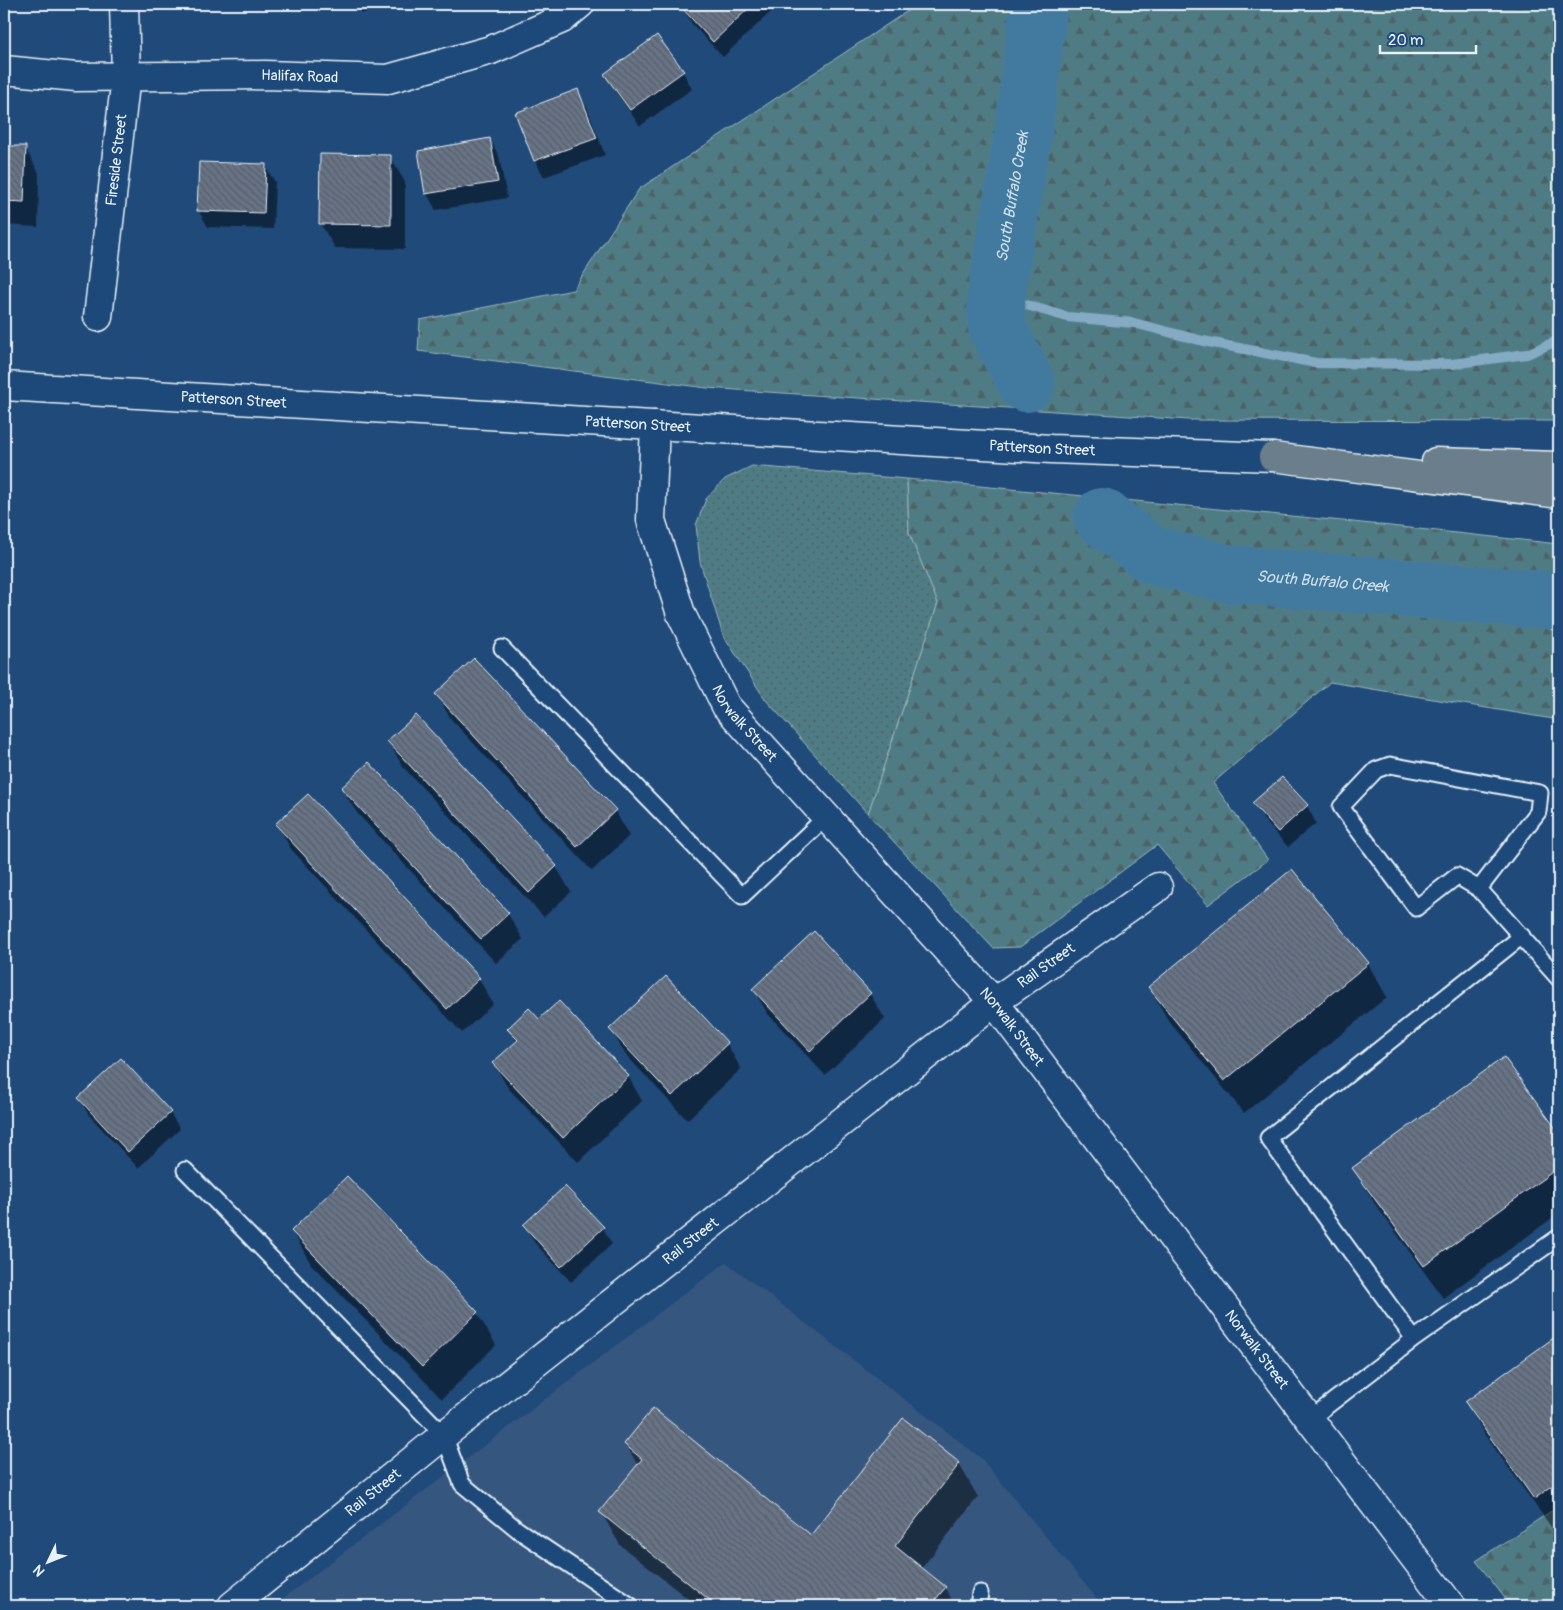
<svg xmlns="http://www.w3.org/2000/svg" width="1563" height="1610" viewBox="0 0 1563 1610" font-family="Pangolin,sans-serif">
<style>
.built{fill:#35567e}
.grass{fill:url(#grass-dots);stroke:#9cb6be}
.forest{fill:url(#forest-firs);stroke:#9cb6be}
.shadow{fill:#0007}
.lines{fill:none;stroke-linecap:round;stroke-linejoin:round}
.stream{stroke:#85aac3;stroke-width:10}
.river{stroke:#437a9f;stroke-width:58}
.building{fill:url(#building-back-hatch);stroke:#e8f1f8}
.service-casing{stroke:#e8f1f8;stroke-width:19}
.minor-casing{stroke:#e8f1f8;stroke-width:31}
.secondary-casing{stroke:#e8f1f8;stroke-width:31}
.motorway-casing{stroke:#e8f1f8;stroke-width:31}
.service{stroke:#1f4a7a;stroke-width:15}
.minor{stroke:#1f4a7a;stroke-width:28}
.secondary{stroke:#1f4a7a;stroke-width:28}
.motorway{stroke:#6b7e8b;stroke-width:28}
.labels{text-anchor:middle;dominant-baseline:central;stroke-width:5;stroke-linejoin:round;paint-order:stroke}
.street-label{font-size:15px;fill:#e8f1f8;stroke:#1f4a7a}
.water-label{font-size:16px;font-style:italic;fill:#cfdfeb;stroke:#1f4a7a}
</style>
<defs>
<pattern id="grass-dots" width="8" height="8" patternUnits="userSpaceOnUse" patternTransform="scale(1.25)"><rect width="8" height="8" fill="#507c84"/><path d="M2 2h.1M6 6h.1" fill="none" stroke="#4b6267" stroke-width="1.8" stroke-linecap="round"/></pattern>
<pattern id="forest-firs" width="22" height="20" patternUnits="userSpaceOnUse" patternTransform="scale(1.25)"><rect width="22" height="20" fill="#507c84"/><path d="M5 1l3.5 6h-7zM16 11l3.5 6h-7z" fill="#4b6267"/></pattern>
<pattern id="building-back-hatch" width="6" height="6" patternUnits="userSpaceOnUse" patternTransform="scale(1.25)"><rect width="6" height="6" fill="#677386"/><path d="M-1 5l2 2M0 0l6 6M5-1l2 2" fill="none" stroke="#565e68"/></pattern>
</defs>
<rect width="100%" height="100%" fill="#1f4a7a"/>
<filter id="ink" filterUnits="userSpaceOnUse"><feTurbulence type="fractalNoise" baseFrequency=".02" numOctaves="2"/><feDisplacementMap in="SourceGraphic" scale="10" xChannelSelector="R" yChannelSelector="G"/><feConvolveMatrix kernelMatrix="1 2 1 2 8 2 1 2 1" color-interpolation-filters="sRGB"/></filter>
<g filter="url(#ink)">
<path class="built" d="M 726,1262 L 981,1458 L 1103,1606 L 273,1606 Z"/>
<path class="grass" d="M 752,466 L 907,479 L 909,533 L 938,603 L 868,814 L 765,699 L 723,635 L 700,562 L 696,525 L 706,499 L 725,479 Z"/>
<path class="forest" d="M 918,4 L 1559,4 L 1559,421 L 1189,420 L 707,388 L 418,351 L 420,320 L 573,290 L 639,189 Z
M 907,479 L 1353,522 L 1559,544 L 1559,720 L 1330,682 L 1213,783 L 1268,860 L 1208,905 L 1157,845 L 1020,947 L 993,948 L 868,814 L 938,603 L 909,533 Z
M 1559,1506 L 1559,1606 L 1511,1606 L 1476,1561 Z"/>
<path class="shadow" d="M 258,4 L 267,4 L 262,9 Z
M 355,4 L 391,4 L 361,14 Z
M 686,4 L 770,4 L 773,10 L 723,57 L 692,24 L 682,7 Z
M 657,37 L 683,72 L 692,89 L 640,126 L 615,91 L 605,75 Z
M 577,90 L 587,107 L 605,155 L 544,177 L 535,161 L 517,113 Z
M 490,140 L 499,156 L 507,198 L 436,210 L 427,194 L 419,152 Z
M 4,147 L 25,148 L 39,173 L 38,227 L 4,225 Z
M 390,157 L 405,182 L 405,249 L 335,248 L 320,223 Z
M 265,166 L 275,182 L 273,229 L 208,227 L 198,210 Z
M 474,660 L 615,811 L 629,836 L 592,871 L 451,719 L 436,694 Z
M 416,716 L 556,867 L 571,892 L 544,917 L 403,767 L 389,742 Z
M 1282,778 L 1307,806 L 1316,823 L 1288,847 L 1264,820 L 1254,803 Z
M 342,789 L 508,914 L 523,939 L 496,963 L 357,813 Z
M 277,824 L 479,979 L 493,1004 L 462,1033 L 291,849 Z
M 1292,871 L 1368,964 L 1387,997 L 1244,1113 L 1168,1020 L 1149,987 Z
M 814,933 L 870,994 L 885,1019 L 825,1075 L 768,1014 L 753,989 Z
M 539,1021 L 628,1076 L 642,1101 L 578,1162 L 508,1088 L 494,1064 L 517,1042 L 509,1029 Z
M 611,1029 L 727,1044 L 741,1069 L 687,1120 L 625,1054 Z
M 1503,1059 L 1559,1135 L 1559,1213 L 1443,1298 L 1373,1201 L 1354,1168 Z
M 121,1060 L 170,1113 L 180,1129 L 138,1168 L 89,1115 L 79,1099 Z
M 347,1178 L 477,1313 L 496,1345 L 442,1399 L 311,1264 L 292,1231 Z
M 524,1225 L 603,1228 L 612,1244 L 571,1282 L 534,1242 Z
M 1559,1336 L 1559,1527 L 1554,1531 L 1485,1435 L 1466,1402 Z
M 904,1419 L 959,1464 L 978,1497 L 921,1569 L 945,1588 L 955,1606 L 697,1606 L 620,1545 L 601,1512 L 638,1466 L 626,1444 L 811,1537 Z"/>
<g class="lines">
<path class="stream" d="M 996,296 L 1067,317 L 1134,323 L 1203,341 L 1316,363 L 1452,364 L 1527,354 L 1559,340"/>
<g class="river">
<path id="s1" d="M 1026,383 L 997,327 L 996,296 L 1023,135 L 1039,4"/>
<path id="s2" d="M 1102,517 L 1152,555 L 1230,574 L 1559,601"/>
</g>
</g>
<path class="building" d="M 684,4 L 753,4 L 713,42 L 681,7 Z
M 657,35 L 684,71 L 630,110 L 604,74 Z
M 578,89 L 597,138 L 534,161 L 515,113 Z
M 490,138 L 498,182 L 425,194 L 418,151 Z
M 4,146 L 26,146 L 24,202 L 4,201 Z
M 320,154 L 391,155 L 391,225 L 319,224 Z
M 199,162 L 266,164 L 264,213 L 197,211 Z
M 474,658 L 616,810 L 577,847 L 435,694 Z
M 416,715 L 557,866 L 529,893 L 387,741 Z
M 369,762 L 509,913 L 481,939 L 341,788 Z
M 1282,777 L 1308,805 L 1278,832 L 1252,803 Z
M 308,794 L 480,978 L 447,1009 L 275,824 Z
M 1292,869 L 1369,963 L 1224,1081 L 1148,987 Z
M 814,931 L 871,993 L 810,1051 L 752,989 Z
M 666,976 L 728,1043 L 672,1096 L 609,1029 Z
M 559,1001 L 629,1076 L 563,1138 L 492,1063 L 518,1040 L 507,1029 L 529,1008 L 539,1019 Z
M 1504,1057 L 1559,1133 L 1559,1167 L 1424,1266 L 1352,1168 Z
M 121,1058 L 171,1112 L 128,1152 L 78,1098 Z
M 347,1176 L 478,1312 L 422,1367 L 291,1231 Z
M 565,1186 L 604,1227 L 561,1267 L 523,1225 Z
M 1559,1334 L 1559,1481 L 1534,1499 L 1465,1402 Z
M 653,1408 L 811,1535 L 903,1418 L 960,1463 L 895,1546 L 946,1587 L 930,1606 L 717,1606 L 599,1512 L 642,1459 L 624,1444 Z"/>
<g class="lines">
<g class="service-casing">
<path id="service" d="M 502,648 L 742,896 L 826,817
M 1479,889 L 1538,812 L 1540,793 L 1390,765 L 1376,770 L 1341,807 L 1416,908 L 1457,876 L 1479,889 L 1559,979
M 185,1170 L 444,1435 L 462,1484 L 518,1530 L 631,1606
M 1414,1339 L 1268,1138 L 1522,936
M 1310,1419 L 1414,1339 L 1559,1237
M 978,1606 L 980,1593"/>
</g>
<g class="minor-casing">
<g id="minor">
<path id="s3" d="M 4,70 L 76,77 L 265,75 L 388,79 L 491,50 L 562,19 L 580,4"/>
<path id="s4" d="M 98,317 L 126,76 L 124,4"/>
<path id="s5" d="M 655,425 L 651,520 L 681,614 L 726,706 L 994,1002 L 1451,1606"/>
<path id="s6" d="M 232,1606 L 444,1435 L 994,1002 L 1158,887"/>
</g>
</g>
<g class="secondary-casing">
<g id="secondary">
<path id="s7" d="M 4,386 L 1051,449 L 1273,457"/>
</g>
</g>
<g class="motorway-casing">
<path id="motorway" d="M 1273,457 L 1559,494
M 1436,462 L 1559,466"/>
</g>
<use href="#service" class="service"/>
<use href="#minor" class="minor"/>
<use href="#secondary" class="secondary"/>
<use href="#motorway" class="motorway"/>
</g>
</g>
<g class="labels">
<g class="street-label">
<text stroke="none"><textPath href="#s3" startOffset="296">Halifax Road</textPath></text>
<text stroke="none"><textPath href="#s4" startOffset="158">Fireside Street</textPath></text>
<text stroke="none"><textPath href="#s7" startOffset="230">Patterson Street</textPath></text>
<text stroke="none"><textPath href="#s7" startOffset="635">Patterson Street</textPath></text>
<text stroke="none"><textPath href="#s7" startOffset="1040">Patterson Street</textPath></text>
<text stroke="none"><textPath href="#s5" startOffset="321">Norwalk Street</textPath></text>
<text stroke="none"><textPath href="#s6" startOffset="1036">Rail Street</textPath></text>
<text stroke="none"><textPath href="#s5" startOffset="726">Norwalk Street</textPath></text>
<text stroke="none"><textPath href="#s6" startOffset="586">Rail Street</textPath></text>
<text stroke="none"><textPath href="#s5" startOffset="1131">Norwalk Street</textPath></text>
<text stroke="none"><textPath href="#s6" startOffset="181">Rail Street</textPath></text>
</g>
<g class="water-label">
<text stroke="none"><textPath href="#s1" startOffset="195">South Buffalo Creek</textPath></text>
<text stroke="none"><textPath href="#s2" startOffset="236">South Buffalo Creek</textPath></text>
</g>
</g>
<rect width="1563" height="1610" fill="none" stroke="#1f4a7a" stroke-width="20"/>
<rect x="10" y="10" width="1543" height="1590" fill="none" stroke="#e8f1f8" stroke-width="2" filter="url(#ink)"/>
<g transform="translate(48 1562) rotate(227)" stroke="#1f4a7a" stroke-width="4" paint-order="stroke">
<path d="M0-4L9 19L0 12L-9 19Z" fill="#e8f1f8"/>
<text y="-8" font-size="14" font-weight="bold" text-anchor="middle" fill="#e8f1f8">N</text>
</g>
<path d="M1380 45v8h96v-8" fill="none" stroke="#e8f1f8" stroke-width="2.5"/>
<text x="1388" y="45" font-size="15" fill="#e8f1f8" stroke="#1f4a7a" stroke-width="4" paint-order="stroke">20 m</text>
</svg>
